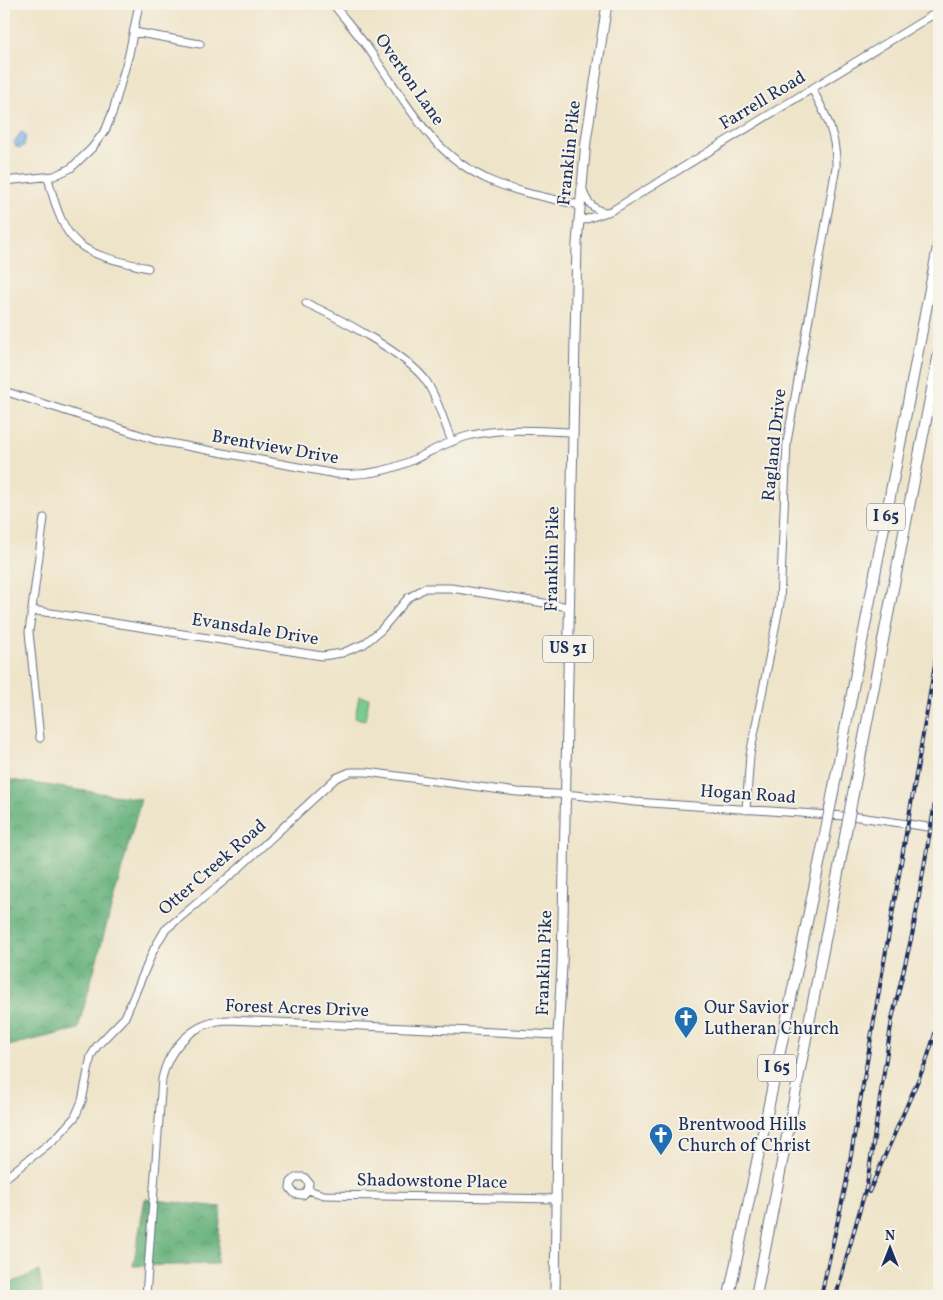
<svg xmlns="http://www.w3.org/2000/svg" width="943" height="1300" viewBox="0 0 943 1300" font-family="Vollkorn,serif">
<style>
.forest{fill:url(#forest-crowns);stroke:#3f706c}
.pitch{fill:#7acc8e;stroke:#4a7e76}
.water{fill:url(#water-waves);stroke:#486fa2}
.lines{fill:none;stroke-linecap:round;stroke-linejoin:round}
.minor-tunnel{stroke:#c4c0b4;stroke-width:7;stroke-dasharray:7 3.5;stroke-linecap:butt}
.minor-casing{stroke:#656e83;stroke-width:9}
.major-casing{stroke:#656e83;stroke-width:11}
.highway-casing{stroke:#656e83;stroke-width:12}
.minor{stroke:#fff;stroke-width:7}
.major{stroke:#fff;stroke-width:9}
.highway{stroke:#fff;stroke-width:10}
.rail-casing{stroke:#1b2f5e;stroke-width:4}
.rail{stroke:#f7f3e8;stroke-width:2;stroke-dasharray:5.5;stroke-linecap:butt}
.highway-bridge-casing{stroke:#656e83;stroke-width:12;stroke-linecap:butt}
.highway-bridge{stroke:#fff;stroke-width:10}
.labels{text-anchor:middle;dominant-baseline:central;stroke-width:4;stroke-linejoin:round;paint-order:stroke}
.shield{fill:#f7f3e8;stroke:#5d6a87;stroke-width:1}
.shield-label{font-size:16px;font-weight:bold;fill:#1b2f5e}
.street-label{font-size:18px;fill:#1b2f5e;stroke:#f7f3e8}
.poi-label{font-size:18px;fill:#1b2f5e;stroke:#f7f3e8;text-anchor:start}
</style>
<defs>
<pattern id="forest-crowns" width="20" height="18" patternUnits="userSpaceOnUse" patternTransform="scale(1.25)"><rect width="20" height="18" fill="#63b079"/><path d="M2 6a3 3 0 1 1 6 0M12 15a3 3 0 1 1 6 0" fill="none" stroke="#519066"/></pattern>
<pattern id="water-waves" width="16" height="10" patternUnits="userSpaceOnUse" patternTransform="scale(1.25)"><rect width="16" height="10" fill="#76afe6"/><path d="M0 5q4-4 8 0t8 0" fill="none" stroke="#608fbe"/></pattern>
</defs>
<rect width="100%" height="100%" fill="#f7f3e8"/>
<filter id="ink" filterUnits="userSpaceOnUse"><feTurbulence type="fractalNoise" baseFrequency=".02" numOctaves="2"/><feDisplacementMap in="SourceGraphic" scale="10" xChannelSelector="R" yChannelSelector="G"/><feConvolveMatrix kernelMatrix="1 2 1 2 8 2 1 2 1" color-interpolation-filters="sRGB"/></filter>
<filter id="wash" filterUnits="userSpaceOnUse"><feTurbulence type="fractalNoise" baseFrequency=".0096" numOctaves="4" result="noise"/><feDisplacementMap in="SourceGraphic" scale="20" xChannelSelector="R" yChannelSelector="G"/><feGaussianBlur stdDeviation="1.12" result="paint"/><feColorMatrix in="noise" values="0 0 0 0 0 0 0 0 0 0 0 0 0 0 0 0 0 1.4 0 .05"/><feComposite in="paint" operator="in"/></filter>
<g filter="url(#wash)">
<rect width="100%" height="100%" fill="#eee4c9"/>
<path class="forest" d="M 4,779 L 141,799 L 78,1029 L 4,1047 Z
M 145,1199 L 221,1207 L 217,1264 L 133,1266 Z
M 39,1271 L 43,1296 L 4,1296 L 4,1286 Z"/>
<path class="pitch" d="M 359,696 L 369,698 L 365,720 L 355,718 Z"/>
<path class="water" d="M 20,133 L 23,132 L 26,135 L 24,146 L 20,148 L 16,147 L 14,143 Z"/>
</g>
<g filter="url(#ink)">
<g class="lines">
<path class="minor-tunnel" d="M 928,827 L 939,828"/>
<g class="minor-casing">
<path id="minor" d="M 333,4 C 348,23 364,41 377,61 C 411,110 433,155 491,181 C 519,193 550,198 580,205
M 134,32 L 200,44
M 48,178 C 66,249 78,252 148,268
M 4,181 L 54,176 L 71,168 L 92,148 L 106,129 L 113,111 L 129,54 L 139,4
M 583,190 C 586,202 595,212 608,212
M 578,222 L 613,210 L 939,11
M 306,303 C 337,317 407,354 426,381 C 438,399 444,422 452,442
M 4,391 L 159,441 L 336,474 C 364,476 390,471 415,459 C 432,451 449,441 468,436 C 502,427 537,431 572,432
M 32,610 L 322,656 L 342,653 L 364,644 L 381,630 L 408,598 L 425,588 L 451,588 L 569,607
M 40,738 L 29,632 L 44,518
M 746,810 L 750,755 L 780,603 L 787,442 L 836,167 C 837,137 826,114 812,89
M 4,1179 L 56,1138 L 75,1117 L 82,1101 L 91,1056 L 97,1046 L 125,1017 L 154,949 L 165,930 L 238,869 L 336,778 L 350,772 L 367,772 L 517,792 L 575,795 L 635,802 L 859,817 L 928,827
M 308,1190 L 303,1195 L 295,1194 L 290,1188 L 291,1182 L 297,1177 L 304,1177 L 309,1183 L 308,1190 L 324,1195 L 557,1199
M 146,1296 L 162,1079 C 169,1046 196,1020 230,1020 L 558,1035"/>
</g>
<g class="major-casing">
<path id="major" d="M 555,1296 L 558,1035 L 562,965 L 577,243 L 586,141 L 607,4"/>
</g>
<g class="highway-casing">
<path id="highway" d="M 833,792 L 939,242
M 853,794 L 939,353
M 729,1296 L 824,840
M 756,1296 L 844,842"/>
</g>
<use href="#minor" class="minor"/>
<use href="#major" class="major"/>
<use href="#highway" class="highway"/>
<g class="rail-casing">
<path id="rail" d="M 869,1192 L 926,1062 L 939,1021
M 821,1296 L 846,1184 L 939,641
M 836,1296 L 867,1184 L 892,1019 L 913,931 L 939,779"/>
</g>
<use href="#rail" class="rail"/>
<g class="highway-bridge-casing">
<path id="highway-bridge" d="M 824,840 L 833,792
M 844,842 L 853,794"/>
</g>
<use href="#highway-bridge" class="highway-bridge"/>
</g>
</g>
<defs>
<g id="church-pin" transform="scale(1.25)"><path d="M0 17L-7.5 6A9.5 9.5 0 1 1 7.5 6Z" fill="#1f6fb2" stroke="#f7f3e8"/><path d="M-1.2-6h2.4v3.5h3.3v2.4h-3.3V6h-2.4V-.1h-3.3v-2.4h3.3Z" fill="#fff"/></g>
</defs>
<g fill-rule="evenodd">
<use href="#church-pin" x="686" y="1018"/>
<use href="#church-pin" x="661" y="1135"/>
</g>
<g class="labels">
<g class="shield">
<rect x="867" y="503.5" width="38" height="27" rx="4"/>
<rect x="543" y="635.5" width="50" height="27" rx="4"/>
<rect x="758" y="1054.5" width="38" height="27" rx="4"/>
</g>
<g class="shield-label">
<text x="886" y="517">I 65</text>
<text x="568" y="649">US 31</text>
<text x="777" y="1068">I 65</text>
</g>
<g class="street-label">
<text transform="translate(409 80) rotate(55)">Overton Lane</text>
<text transform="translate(763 101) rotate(-31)">Farrell Road</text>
<text transform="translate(570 153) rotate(-84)">Franklin Pike</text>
<text transform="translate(775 445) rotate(-84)">Ragland Drive</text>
<text transform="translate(275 448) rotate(10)">Brentview Drive</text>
<text transform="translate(553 559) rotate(-89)">Franklin Pike</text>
<text transform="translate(255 630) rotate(9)">Evansdale Drive</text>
<text transform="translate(748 795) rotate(4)">Hogan Road</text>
<text transform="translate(213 868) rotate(-41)">Otter Creek Road</text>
<text transform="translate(545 963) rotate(-88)">Franklin Pike</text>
<text transform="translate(297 1009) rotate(2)">Forest Acres Drive</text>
<text transform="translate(432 1182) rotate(1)">Shadowstone Place</text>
</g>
<g class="poi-label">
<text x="704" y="1008">Our Savior<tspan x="704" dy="21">Lutheran Church</tspan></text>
<text x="678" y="1125">Brentwood Hills<tspan x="678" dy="21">Church of Christ</tspan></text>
</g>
</g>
<rect width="943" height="1300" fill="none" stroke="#f7f3e8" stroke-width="20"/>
<g transform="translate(890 1248)" stroke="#f7f3e8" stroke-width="4" paint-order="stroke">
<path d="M0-4L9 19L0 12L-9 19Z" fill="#1b2f5e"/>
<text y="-8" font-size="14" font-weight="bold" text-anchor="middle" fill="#1b2f5e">N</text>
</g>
</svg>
